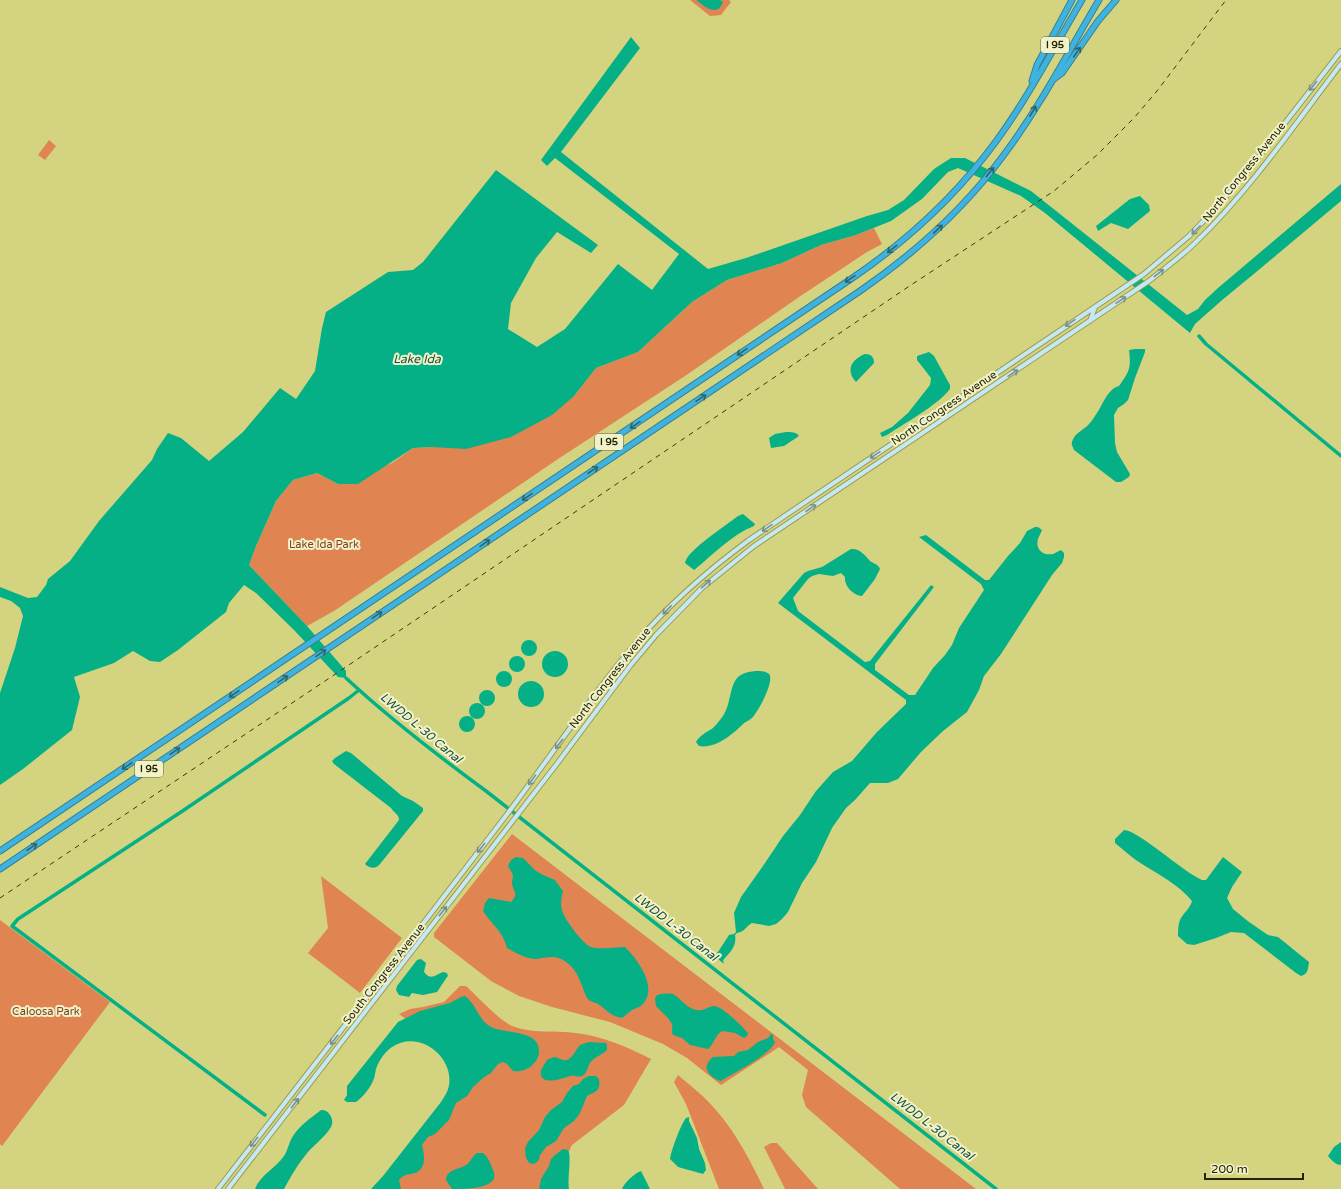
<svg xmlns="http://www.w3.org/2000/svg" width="1341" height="1189" viewBox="0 0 1341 1189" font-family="'Varela Round',sans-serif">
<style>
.green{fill:#e08452}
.water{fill:#05b086}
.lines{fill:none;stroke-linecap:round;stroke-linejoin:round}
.canal{stroke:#05b086;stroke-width:3.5}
.secondary-casing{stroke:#9c9b47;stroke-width:6}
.motorway-casing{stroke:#368192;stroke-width:7}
.secondary{stroke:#c5e8f6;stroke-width:4}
.motorway{stroke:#3fb3e0;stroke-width:5}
.rail{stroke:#39380f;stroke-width:1;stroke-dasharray:5 5;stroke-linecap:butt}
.oneway{stroke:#316465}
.oneway2{stroke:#7d9088}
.labels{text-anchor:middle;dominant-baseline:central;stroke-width:4;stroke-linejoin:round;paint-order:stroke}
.shield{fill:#f2f2ca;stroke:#62623d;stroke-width:1}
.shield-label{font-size:10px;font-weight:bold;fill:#252401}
.street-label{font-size:11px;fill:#252401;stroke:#f2f2ca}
.park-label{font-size:11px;fill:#81421e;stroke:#f2f2ca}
.water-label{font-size:12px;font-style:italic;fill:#18503e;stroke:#f2f2ca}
</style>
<rect width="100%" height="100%" fill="#d4d480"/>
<path class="green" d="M 690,0 L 729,0 L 731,2 L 721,15 L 710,16 Z
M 49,140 L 56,146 L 45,160 L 38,155 Z
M 874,228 L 882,244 L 867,252 L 799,297 L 685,376 L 558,459 L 334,611 L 307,626 L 249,565 L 256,546 L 276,501 L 293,480 L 317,473 L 338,484 L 392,463 L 413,448 L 432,447 L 574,396 L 596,368 L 638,352 L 692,302 L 727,280 L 782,263 L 821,245 L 856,235 Z
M 512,834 L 976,1189 L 900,1189 L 806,1107 L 802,1095 L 808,1070 L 779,1047 L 721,1085 L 687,1058 L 663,1044 L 610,1022 L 552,1007 L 519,996 L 491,981 L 434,937 L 434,933 Z
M 321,876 L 402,938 L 360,993 L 308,953 L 328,928 Z
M 0,920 L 110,1002 L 2,1146 L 0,1144 Z
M 460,986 L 466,986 C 478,997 499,1020 512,1026 C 532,1034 555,1030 576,1033 C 603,1036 627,1047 651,1059 L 624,1105 L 572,1145 L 550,1189 L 376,1189 L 465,1078 L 456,1056 L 399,1014 L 410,1009 L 423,1007 L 444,1002 Z
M 678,1075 C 691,1086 705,1097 716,1110 C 737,1134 751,1162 764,1189 L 719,1189 L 686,1104 L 674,1082 Z
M 771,1143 L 777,1143 L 818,1189 L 785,1189 L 764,1147 Z"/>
<path class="water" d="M 696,0 L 720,0 L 723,2 C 717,18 704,6 696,0 Z
M 631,37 L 640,48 L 561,152 L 708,269 L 746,258 L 867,216 L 888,210 L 904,200 L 934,169 L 951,158 L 965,158 L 1031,191 L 1187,315 L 1198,309 L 1205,300 L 1218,288 L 1341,184 L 1341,201 L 1255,273 L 1221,301 L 1195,324 L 1190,333 L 1045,213 L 1021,196 L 958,168 L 948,172 L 922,199 L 891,221 L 856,235 L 821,245 L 782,263 L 727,280 L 692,302 L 638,352 L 596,368 L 574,396 L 552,415 L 511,437 L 466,449 L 432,447 L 413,448 L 358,484 L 338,484 L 317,473 L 293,480 L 276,501 L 256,546 L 249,565 L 307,626 L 346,671 L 346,678 L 338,677 L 294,630 L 256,593 L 244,585 L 229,603 L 226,612 L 178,650 L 160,662 L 150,661 L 133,651 L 114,663 L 74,677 L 80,697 L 72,730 L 23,769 L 0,785 L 0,693 L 15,648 L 23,616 L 20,608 L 11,601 L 0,597 L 0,587 L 28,598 L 37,597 L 46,585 L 48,579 L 70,561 L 99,521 L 152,460 L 157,449 L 168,433 L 181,438 L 209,461 L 243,432 L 280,388 L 296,399 L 315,371 L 322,328 L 326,312 L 388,272 L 413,270 L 423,262 L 496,170 L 598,245 L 591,253 L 557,232 L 536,258 L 511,303 L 508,329 L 537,347 L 565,329 L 618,264 L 652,290 L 679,254 L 555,158 L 547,166 L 541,160 Z
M 1140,196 L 1149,205 L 1150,211 L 1128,229 L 1111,223 L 1098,231 L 1096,226 L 1130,199 Z
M 1135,349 L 1145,349 L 1145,352 L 1135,378 L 1128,400 L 1124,404 L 1118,408 L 1114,415 L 1115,443 L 1117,452 L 1130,474 L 1129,477 L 1121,482 L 1116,482 L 1074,450 C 1073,447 1071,445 1072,442 C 1074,433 1084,430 1089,424 C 1091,422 1093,419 1095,416 C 1102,407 1107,389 1119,386 C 1130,371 1131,368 1129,350 Z
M 929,352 L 934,356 L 950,385 L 950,389 C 938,405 905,423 887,435 L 882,437 L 880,433 L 892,427 L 908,413 L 930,385 L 931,378 L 917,360 L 917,356 Z
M 865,354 C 871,354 874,357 874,363 L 856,382 C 845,370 852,359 865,354 Z
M 786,432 C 791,432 797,432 799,436 L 784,446 L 771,448 L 769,438 L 775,434 Z
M 743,514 L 755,524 L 754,526 C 731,535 713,555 694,570 L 685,563 C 687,550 727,525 738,516 Z
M 1035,527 L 1038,527 L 1042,530 C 1041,533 1039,536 1038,539 C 1035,549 1043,556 1053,554 C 1056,553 1058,551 1061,550 L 1064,553 L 1064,557 L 1062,563 L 1052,575 L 1001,654 L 984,676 L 979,690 L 967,712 L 943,731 L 921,752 L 898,779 L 888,783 L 870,783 L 855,800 L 846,808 L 832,828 L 816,862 L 802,883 L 788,912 L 782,919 L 776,924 L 769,926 L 752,923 C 745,927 746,931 737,933 L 735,935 C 737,945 731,952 724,959 L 723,961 L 724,964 L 713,955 L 716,954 L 718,952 L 729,935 L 734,934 L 736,932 L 734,913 L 741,897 L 765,863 L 783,836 L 800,815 L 816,791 L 833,772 L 852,761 L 877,732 L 906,704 L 906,700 L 778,603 L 804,573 L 808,571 L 822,567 L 851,549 C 859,548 865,555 870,561 C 874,564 878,564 880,569 L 875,579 L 862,596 C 853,595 844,586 845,577 L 841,573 L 833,576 L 819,574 L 812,576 L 808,579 L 793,598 L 798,611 L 865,662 L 870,661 L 931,585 L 934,587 L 875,664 L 875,670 L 909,695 L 915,695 L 933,668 L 945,655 L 952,645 L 959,628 L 984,590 L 981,584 L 919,537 L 926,535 L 985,580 L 989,580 L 1008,556 L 1020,543 L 1027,531 Z
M521 648a8 8 0 1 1 16 0a8 8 0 1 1-16 0Z
M542 664a13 13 0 1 1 26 0a13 13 0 1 1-26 0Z
M509 664a8 8 0 1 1 16 0a8 8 0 1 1-16 0Z
M496 679a8 8 0 1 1 16 0a8 8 0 1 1-16 0Z
M 755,671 C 759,671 766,671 769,674 C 775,681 758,712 752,718 C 750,720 747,721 744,723 C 733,734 716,749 699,746 L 696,742 C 700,735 707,732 713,728 C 717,724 720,720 723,716 C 731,704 729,688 737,678 C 742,673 748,672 755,671 Z
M518 694a13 13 0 1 1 26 0a13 13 0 1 1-26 0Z
M479 698a8 8 0 1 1 16 0a8 8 0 1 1-16 0Z
M469 711a8 8 0 1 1 16 0a8 8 0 1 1-16 0Z
M459 724a8 8 0 1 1 16 0a8 8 0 1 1-16 0Z
M 346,751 L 351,753 L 402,796 L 413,801 L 423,808 L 423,811 L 380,864 C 376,869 370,869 365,864 L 399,820 C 399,814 394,813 391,808 L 334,764 L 332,761 L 335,758 Z
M 1124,830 C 1138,830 1183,872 1202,880 L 1206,880 L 1223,857 L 1242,872 L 1232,887 L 1227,898 L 1233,909 L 1249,922 L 1268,935 L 1278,937 L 1309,962 C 1308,969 1308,974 1301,976 L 1296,973 L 1244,933 L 1231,932 L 1216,938 L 1194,945 L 1187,944 L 1178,936 C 1178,931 1178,925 1180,920 C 1183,913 1190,909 1192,901 C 1178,884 1159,875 1142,864 C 1132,858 1124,850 1115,843 L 1115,839 Z
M 516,857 L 523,858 L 536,871 L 543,875 L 555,880 L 563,891 C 561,898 560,906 563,913 C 566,921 583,944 591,947 C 601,950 614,947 625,947 C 638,960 658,987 643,1004 C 640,1007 636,1008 632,1010 C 629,1012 626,1015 622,1018 C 608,1015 609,1011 598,1004 C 594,1002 589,1002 586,996 C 581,984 578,970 566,962 C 555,954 547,958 536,959 C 526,959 516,953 507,948 C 503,931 492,925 483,911 L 485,903 L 489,898 L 511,902 C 520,893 512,891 512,882 C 512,880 513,878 513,875 L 508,866 L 511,860 Z
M 421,959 L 426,963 L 424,972 C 431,981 435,975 443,972 L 447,973 L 448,976 L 447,977 L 437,992 L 423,995 L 412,993 L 409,997 L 399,995 L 396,990 L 397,986 L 417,960 Z
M 660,994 C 664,994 669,993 673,994 C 680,998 685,1006 693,1009 C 703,1013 705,1007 714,1006 C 722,1006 742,1026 748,1033 L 747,1036 L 744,1038 L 735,1033 L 722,1031 C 715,1035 714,1044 708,1049 L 690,1045 L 682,1038 L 673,1035 C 671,1031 673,1029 672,1025 C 671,1019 660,1011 656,1006 L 655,999 L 656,996 Z
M 465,996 C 476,1004 478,1018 488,1025 C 500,1035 539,1028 539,1051 C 539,1058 535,1063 530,1067 C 524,1071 519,1072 513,1071 L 507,1064 L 503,1062 L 498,1064 L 491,1073 L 483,1078 L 473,1087 L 467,1096 L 456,1103 L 449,1120 L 435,1134 L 428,1137 L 422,1145 C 424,1153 427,1167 417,1172 C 409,1176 406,1172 399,1180 L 401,1189 L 371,1189 L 383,1176 L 441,1102 C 444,1097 448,1092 449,1085 C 454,1056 418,1029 392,1047 C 385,1052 379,1060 376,1069 C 375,1073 375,1077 373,1081 C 370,1088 362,1098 356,1102 L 347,1102 L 344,1100 L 347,1095 L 347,1086 L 398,1022 L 420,1011 L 450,1003 L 461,997 Z
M 771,1034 L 773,1035 L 773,1039 L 775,1042 C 770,1055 734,1073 721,1081 C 709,1077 700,1067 713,1057 L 734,1056 L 738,1052 L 748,1050 L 758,1042 L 768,1038 Z
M 589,1042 L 606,1043 L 607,1045 L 607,1050 C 602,1055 594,1057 590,1063 C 587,1067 588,1073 582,1076 C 578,1078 574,1074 570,1076 C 562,1079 538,1087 541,1070 L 547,1060 L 554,1057 C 557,1057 560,1059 563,1060 C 572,1062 575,1050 580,1045 Z
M 589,1076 L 596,1076 L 599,1079 C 601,1092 595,1091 587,1096 L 580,1113 L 574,1121 L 564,1128 L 556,1141 L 546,1147 L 540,1155 L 539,1160 L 534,1164 L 529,1163 L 526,1158 L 525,1148 L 528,1142 L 539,1130 L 545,1117 L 551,1110 L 562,1102 L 567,1093 L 573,1086 L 579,1084 L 583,1079 Z
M 321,1110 C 329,1109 335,1120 331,1127 C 326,1136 314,1145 308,1152 C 298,1164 291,1176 284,1189 L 255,1189 C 260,1175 276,1168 284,1156 C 288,1150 289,1142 293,1136 C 300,1125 311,1118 321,1110 Z
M 689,1117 L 689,1121 L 697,1138 L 699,1149 L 705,1163 L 706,1170 L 703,1174 L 678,1167 L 670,1159 C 671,1151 681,1124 686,1118 Z
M 1341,1142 L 1341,1165 C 1336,1165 1331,1160 1328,1156 L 1334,1147 Z
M 563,1149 L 568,1150 C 572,1156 567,1179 569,1189 L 539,1189 L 541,1179 L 549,1166 L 551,1159 L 555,1155 Z
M 477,1153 L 483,1153 C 489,1158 490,1163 493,1170 C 502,1189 465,1189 452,1189 L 446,1180 C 447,1169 458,1170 466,1165 C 471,1162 472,1156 477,1153 Z
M 641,1171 L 650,1189 L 622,1189 C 624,1183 635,1173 641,1171 Z"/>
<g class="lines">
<path class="canal" d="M 1199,336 L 1206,344 L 1341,456
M 346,678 C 390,719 437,755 486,791 L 996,1189
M 265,1115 L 12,926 L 18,919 L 181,812 L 349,698 L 359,690"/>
<g class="secondary-casing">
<path id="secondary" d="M 1090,321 L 1095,307
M 218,1189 C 314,1065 410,942 505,817 C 548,760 588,700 634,645 C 668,605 707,571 749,540 L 1144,274 L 1189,236 L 1217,207 L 1246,173 L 1341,51
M 228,1189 L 556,765 L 630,666 L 656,635 L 702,588 L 754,546 L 1149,281 C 1165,268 1182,256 1196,242 C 1250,190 1295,124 1341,64"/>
</g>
<g class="motorway-casing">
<path id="motorway" d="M 1054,79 L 1062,73 L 1098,21 L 1116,0
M 1032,81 L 1037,65 L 1072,0
M 0,851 L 851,279 C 907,241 957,195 997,140 C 1029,96 1054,47 1082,0
M 0,869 L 860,291 C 915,253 964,209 1003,156 C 1040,107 1068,52 1099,0"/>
</g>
<use href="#secondary" class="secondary"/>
<use href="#motorway" class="motorway"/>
<path class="rail" d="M 0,898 L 334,675 L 908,287 L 1054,191 L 1097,155 L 1134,118 L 1157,91 L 1226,0"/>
</g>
<defs><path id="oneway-shaft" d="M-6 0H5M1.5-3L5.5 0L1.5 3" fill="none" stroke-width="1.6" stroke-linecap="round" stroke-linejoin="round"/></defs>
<g class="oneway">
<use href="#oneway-shaft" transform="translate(1077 52) rotate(-56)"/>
<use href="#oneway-shaft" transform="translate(1033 111) rotate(-59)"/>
<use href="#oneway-shaft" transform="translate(990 172) rotate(-51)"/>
<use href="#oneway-shaft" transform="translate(938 229) rotate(-43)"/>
<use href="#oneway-shaft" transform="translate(892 249) rotate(142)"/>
<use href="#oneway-shaft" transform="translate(850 279) rotate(146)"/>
<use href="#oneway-shaft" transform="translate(742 352) rotate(146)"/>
<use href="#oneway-shaft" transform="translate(701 398) rotate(-34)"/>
<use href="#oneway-shaft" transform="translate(635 425) rotate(146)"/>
<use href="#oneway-shaft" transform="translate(593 470) rotate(-34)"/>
<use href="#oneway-shaft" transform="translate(527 497) rotate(146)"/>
<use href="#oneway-shaft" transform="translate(485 543) rotate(-34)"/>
<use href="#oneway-shaft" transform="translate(377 615) rotate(-34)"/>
<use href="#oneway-shaft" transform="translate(321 653) rotate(-34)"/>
<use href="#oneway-shaft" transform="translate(283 679) rotate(-34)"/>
<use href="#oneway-shaft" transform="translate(234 694) rotate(146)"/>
<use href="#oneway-shaft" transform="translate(175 751) rotate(-34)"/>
<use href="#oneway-shaft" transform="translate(127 766) rotate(146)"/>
<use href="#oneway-shaft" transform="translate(32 847) rotate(-34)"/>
</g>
<g class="oneway2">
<use href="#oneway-shaft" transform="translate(1313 86) rotate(128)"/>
<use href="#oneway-shaft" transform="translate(1196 230) rotate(135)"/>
<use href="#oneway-shaft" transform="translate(1159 273) rotate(-38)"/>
<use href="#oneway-shaft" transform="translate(1121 300) rotate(-34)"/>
<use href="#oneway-shaft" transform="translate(1070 323) rotate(146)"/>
<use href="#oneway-shaft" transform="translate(1013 373) rotate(-34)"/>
<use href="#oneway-shaft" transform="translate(875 455) rotate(146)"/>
<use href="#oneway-shaft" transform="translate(811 508) rotate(-34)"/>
<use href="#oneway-shaft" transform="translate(767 528) rotate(146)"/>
<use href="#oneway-shaft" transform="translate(706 584) rotate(-41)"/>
<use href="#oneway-shaft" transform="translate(667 610) rotate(134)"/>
<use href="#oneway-shaft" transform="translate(559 744) rotate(127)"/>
<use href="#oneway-shaft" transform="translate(532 780) rotate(126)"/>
<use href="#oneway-shaft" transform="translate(481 848) rotate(128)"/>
<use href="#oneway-shaft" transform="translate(443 911) rotate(-52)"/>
<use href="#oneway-shaft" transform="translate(334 1040) rotate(128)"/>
<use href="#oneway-shaft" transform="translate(295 1103) rotate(-52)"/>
<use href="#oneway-shaft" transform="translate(254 1142) rotate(128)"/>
</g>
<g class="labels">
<g class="shield">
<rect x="1041" y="37" width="28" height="16" rx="3"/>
<rect x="595" y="434" width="28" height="16" rx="3"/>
<rect x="135" y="761" width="28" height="16" rx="3"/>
</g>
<g class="shield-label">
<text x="1055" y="45">I 95</text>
<text x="609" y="442">I 95</text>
<text x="149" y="769">I 95</text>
</g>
<g class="street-label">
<text transform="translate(1244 172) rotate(-51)">North Congress Avenue</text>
<text transform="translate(944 408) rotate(-34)">North Congress Avenue</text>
<text transform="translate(610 678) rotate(-52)">North Congress Avenue</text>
<text transform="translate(384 974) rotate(-52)">South Congress Avenue</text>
</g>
<g class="park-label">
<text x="324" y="544">Lake Ida Park</text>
<text x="46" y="1011">Caloosa Park</text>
</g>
<g class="water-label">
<text x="417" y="359">Lake Ida</text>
<text transform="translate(421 728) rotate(40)">LWDD L-30 Canal</text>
<text transform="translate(676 927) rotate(38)">LWDD L-30 Canal</text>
<text transform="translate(932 1126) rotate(38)">LWDD L-30 Canal</text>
</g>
</g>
<path d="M1205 1173v6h98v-6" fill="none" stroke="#252401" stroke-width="2"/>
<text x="1211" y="1173" font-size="12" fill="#252401" stroke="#f2f2ca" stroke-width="3" paint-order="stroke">200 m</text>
</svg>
